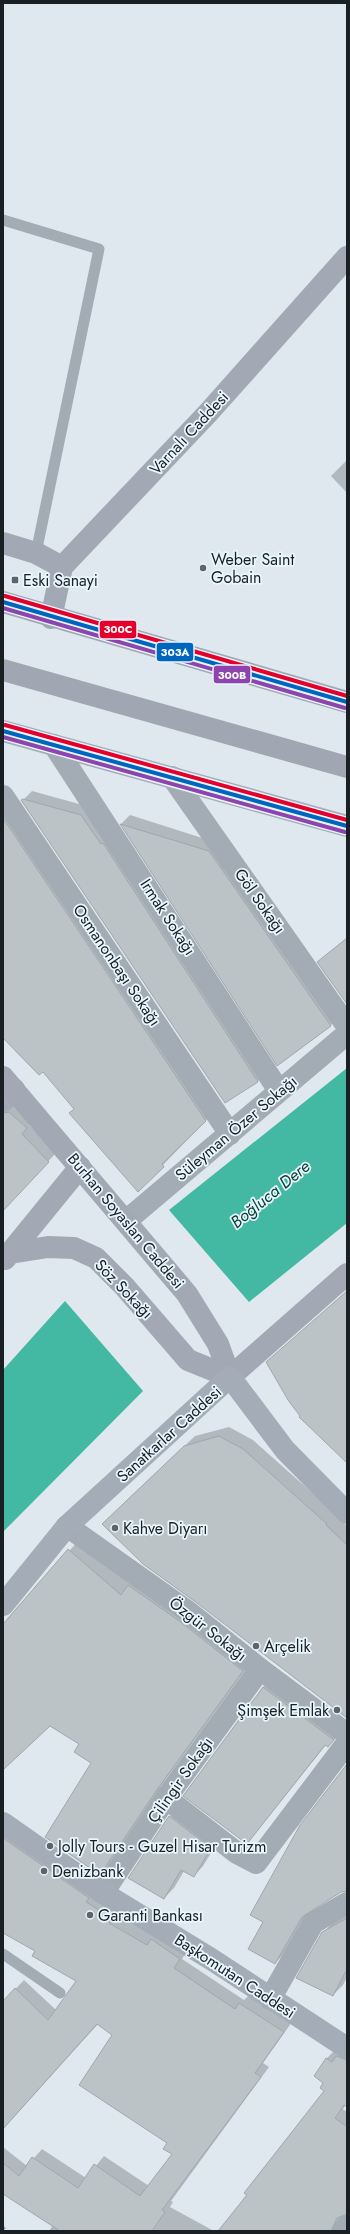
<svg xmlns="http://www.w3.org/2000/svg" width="350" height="2234" viewBox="0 0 350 2234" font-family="Jost,sans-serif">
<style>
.water{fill:#43b8a2}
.shadow{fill:#0003}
.building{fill:#bbc3c6;stroke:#9fa8ab}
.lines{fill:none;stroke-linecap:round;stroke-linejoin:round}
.path{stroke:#a2a7b0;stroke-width:2.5;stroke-dasharray:3 2;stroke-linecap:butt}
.lane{stroke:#a3abb5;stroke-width:11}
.street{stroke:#a3abb5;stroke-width:22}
.secondary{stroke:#a2a9b4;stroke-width:22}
.primary{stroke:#a4acb8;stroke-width:22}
.highway{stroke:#a0a7b3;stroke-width:22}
.bus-1-casing{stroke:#e8f6fe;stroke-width:7}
.bus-2-casing{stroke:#e8f6fe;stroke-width:7}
.bus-3-casing{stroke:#e8f6fe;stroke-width:7}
.bus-1{stroke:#0065bd;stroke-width:4}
.bus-2{stroke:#8e44ad;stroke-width:4}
.bus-3{stroke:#e4002b;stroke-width:4}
.poi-dot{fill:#5e656a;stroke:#e8f6fe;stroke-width:1.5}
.labels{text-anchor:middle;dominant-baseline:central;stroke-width:3.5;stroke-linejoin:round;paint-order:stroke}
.street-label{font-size:16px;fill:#191f23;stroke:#e8f6fe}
.poi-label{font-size:16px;fill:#191f23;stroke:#e8f6fe;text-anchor:start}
.water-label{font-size:17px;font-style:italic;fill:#094234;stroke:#e8f6fe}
.line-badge{stroke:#e8f6fe;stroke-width:1.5}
.badge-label{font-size:11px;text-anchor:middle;font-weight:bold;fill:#fff}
</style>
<rect width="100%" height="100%" fill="#dee8ee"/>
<path class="water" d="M 347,1068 L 347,1223 L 249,1302 L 169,1210 Z
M 65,1301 L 143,1391 L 3,1532 L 3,1370 Z"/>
<path class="shadow" d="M 347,460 L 347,493 L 331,476 Z
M 32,791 L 90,807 L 266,1073 L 258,1081 L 225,1102 L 22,801 Z
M 3,800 L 213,1113 L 138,1191 L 75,1108 L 43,1071 L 22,1055 L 20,1056 L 3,1036 Z
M 130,815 L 218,843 L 340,1016 L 331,1025 L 278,1064 L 121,824 Z
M 347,938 L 347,998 L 318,962 Z
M 3,1103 L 17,1105 L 34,1120 L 29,1125 L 56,1153 L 3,1210 Z
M 229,1427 L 253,1440 L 336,1514 L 335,1515 L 347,1526 L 347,1717 L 198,1602 L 113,1514 L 195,1436 Z
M 79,1540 L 253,1660 L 166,1779 L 110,1864 L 100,1874 L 92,1762 L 80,1744 L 49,1725 L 3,1769 L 3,1625 Z
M 273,1677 L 338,1736 L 328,1746 L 326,1745 L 247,1843 L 185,1795 L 263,1687 Z
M 347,1765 L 347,1890 L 341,1891 L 312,1908 L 285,1953 L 275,1963 Z
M 180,1807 L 220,1838 L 203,1866 L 194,1876 L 184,1871 L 174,1888 L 164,1898 L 170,1817 Z
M 3,1822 L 188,1949 L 182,1959 L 244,2000 L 249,1995 L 292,2022 L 263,2063 L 269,2067 L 171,2201 L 173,2202 L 170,2207 L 214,2231 L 49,2231 L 53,2225 L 3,2193 L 3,2147 L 27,2166 L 42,2149 L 86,2178 L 104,2156 L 149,2186 L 173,2154 L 113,2035 L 98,2024 L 3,2129 L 3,2002 L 24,1980 L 56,2010 L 77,1981 L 3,1925 Z
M 347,1914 L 347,1977 L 343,1985 L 333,1995 L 323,1933 L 333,1922 Z
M 347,2048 L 347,2103 L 343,2109 L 347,2112 L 347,2213 L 342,2214 L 340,2226 L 343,2231 L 219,2231 L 325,2091 L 326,2059 L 335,2050 Z"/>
<path class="building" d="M 23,799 L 81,815 L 101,844 L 103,843 L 258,1082 L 225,1103 L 21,800 Z
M 3,818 L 206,1121 L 162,1164 L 164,1167 L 138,1192 L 69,1113 L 74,1109 L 43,1072 L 39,1075 L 3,1038 Z
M 120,824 L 209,851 L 331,1026 L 277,1066 Z
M 347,938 L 347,1004 L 317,962 Z
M 9,1112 L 27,1128 L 22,1134 L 49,1162 L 3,1211 L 3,1113 Z
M 347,1291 L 347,1463 L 299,1417 L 300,1416 L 288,1400 L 266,1362 Z
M 219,1436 L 243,1449 L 327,1524 L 326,1525 L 347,1545 L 347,1718 L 197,1603 L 143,1564 L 102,1524 L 184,1446 Z
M 68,1549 L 121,1595 L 128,1585 L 182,1623 L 243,1671 L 156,1791 L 100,1875 L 45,1837 L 91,1763 L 74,1752 L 79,1744 L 50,1726 L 3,1770 L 3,1624 Z
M 263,1687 L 334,1740 L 328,1747 L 325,1745 L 247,1844 L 183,1796 Z
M 347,1764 L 347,1891 L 341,1892 L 302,1917 L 275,1964 L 248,1949 L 263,1922 L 250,1915 L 300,1825 Z
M 169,1816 L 211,1848 L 194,1877 L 181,1870 L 164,1899 L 128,1878 Z
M 3,1838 L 89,1898 L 86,1902 L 112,1918 L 109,1923 L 147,1945 L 151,1939 L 180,1959 L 174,1968 L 235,2009 L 239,2003 L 284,2032 L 255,2073 L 261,2077 L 162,2210 L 165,2212 L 152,2231 L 60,2231 L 3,2194 L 3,2163 L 19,2176 L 32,2157 L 78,2188 L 94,2164 L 140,2196 L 172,2154 L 163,2149 L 167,2143 L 79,2085 L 112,2035 L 97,2024 L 3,2129 L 3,2001 L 15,1988 L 48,2020 L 76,1981 L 32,1956 L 35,1951 L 3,1933 Z
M 347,1918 L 347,1969 L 333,1996 L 296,1978 L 322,1932 Z
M 336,2056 L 347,2060 L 347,2107 L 344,2105 L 335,2118 L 347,2127 L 347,2214 L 337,2218 L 331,2231 L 218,2231 L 247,2195 L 244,2193 L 324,2091 L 320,2088 L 323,2083 L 314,2076 L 326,2058 L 332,2062 Z"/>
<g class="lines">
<path class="path" d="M 3,2227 L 7,2231"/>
<path class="lane" d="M 3,220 L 99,249 L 36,553
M 3,1954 L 60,1993"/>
<path class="street" d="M 54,745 L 279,1091
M 172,777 L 347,1026
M 3,796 L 230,1134
M 3,1101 L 14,1089
M 126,1221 L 347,1034
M 67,1526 L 190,1613 L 260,1669 L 347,1734
M 166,1798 L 237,1853 L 256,1863 L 347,1743
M 103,1893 L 166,1798 L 260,1669
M 270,1999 L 313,1923 L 347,1903
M 343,2231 L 347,2226"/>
<path class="secondary" d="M 3,543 L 36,553 L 62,567
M 51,618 L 62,567 L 208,413 L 347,257
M 3,1077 L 187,1294 L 218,1344 L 230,1377
M 10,1253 L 48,1247 L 74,1248 L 96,1258 L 124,1286 L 188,1360 L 230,1377
M 5,1259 L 80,1167
M 230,1377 L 347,1274"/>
<path class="primary" d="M 3,731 L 347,826
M 3,1605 L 67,1526 L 230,1377 L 285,1450 L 347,1513
M 3,1823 L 103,1893 L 211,1959 L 347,2048"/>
<path class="highway" d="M 3,602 L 347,702
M 3,670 L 347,767"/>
<g class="bus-1-casing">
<path id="bus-1" d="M 3,602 L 347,702
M 3,731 L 347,826"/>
</g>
<g class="bus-2-casing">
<path id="bus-2" d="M 3,608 L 345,708
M 3,737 L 345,832"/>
</g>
<g class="bus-3-casing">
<path id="bus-3" d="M 5,596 L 347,696
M 5,725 L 347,820"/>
</g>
<use href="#bus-1" class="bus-1"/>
<use href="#bus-2" class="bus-2"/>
<use href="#bus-3" class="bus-3"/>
</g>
<g class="poi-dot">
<circle cx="203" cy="568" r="4"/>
<rect x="11" y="576" width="8" height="8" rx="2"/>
<circle cx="115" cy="1528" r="4"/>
<circle cx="256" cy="1646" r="4"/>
<circle cx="337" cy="1710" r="4"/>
<circle cx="50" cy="1846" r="4"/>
<circle cx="44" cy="1871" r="4"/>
<circle cx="90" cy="1915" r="4"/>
</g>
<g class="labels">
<g class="street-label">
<text transform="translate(189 433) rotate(-47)">Varnalı Caddesi</text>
<text transform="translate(260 901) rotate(55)">Göl Sokağı</text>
<text transform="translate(168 917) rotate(57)">Irmak Sokağı</text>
<text transform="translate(117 965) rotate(56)">Osmanonbaşı Sokağı</text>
<text transform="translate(236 1128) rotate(-40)">Süleyman Özer Sokağı</text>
<text transform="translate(126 1221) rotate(50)">Burhan Soyaslan Caddesi</text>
<text transform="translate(124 1289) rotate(46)">Söz Sokağı</text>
<text transform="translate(169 1434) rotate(-42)">Sanatkarlar Caddesi</text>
<text transform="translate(208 1629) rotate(38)">Özgür Sokağı</text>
<text transform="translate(180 1780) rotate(-55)">Çilingir Sokağı</text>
<text transform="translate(235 1976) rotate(33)">Başkomutan Caddesi</text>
</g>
<g class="poi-label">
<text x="211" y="559">Weber Saint<tspan x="211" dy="18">Gobain</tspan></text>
<text x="23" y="580">Eski Sanayi</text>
<text x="123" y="1528">Kahve Diyarı</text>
<text x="264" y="1646">Arçelik</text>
<text x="329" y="1710" text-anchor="end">Şimşek Emlak</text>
<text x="58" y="1846">Jolly Tours - Guzel Hisar Turizm</text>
<text x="52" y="1871">Denizbank</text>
<text x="98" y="1915">Garanti Bankası</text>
</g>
<g class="water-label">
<text transform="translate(270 1194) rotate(-39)">Boğluca Dere</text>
</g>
</g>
<g class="line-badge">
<rect x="99" y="620" width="38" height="19" rx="4" fill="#e4002b"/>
<rect x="156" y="642" width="38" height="20" rx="4" fill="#0065bd"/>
<rect x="213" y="665" width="38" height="19" rx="4" fill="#8e44ad"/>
</g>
<g class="badge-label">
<text x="118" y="633">300C</text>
<text x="175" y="656">303A</text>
<text x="232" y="679">300B</text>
</g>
<rect width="350" height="2234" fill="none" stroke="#191f23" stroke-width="8"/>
</svg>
